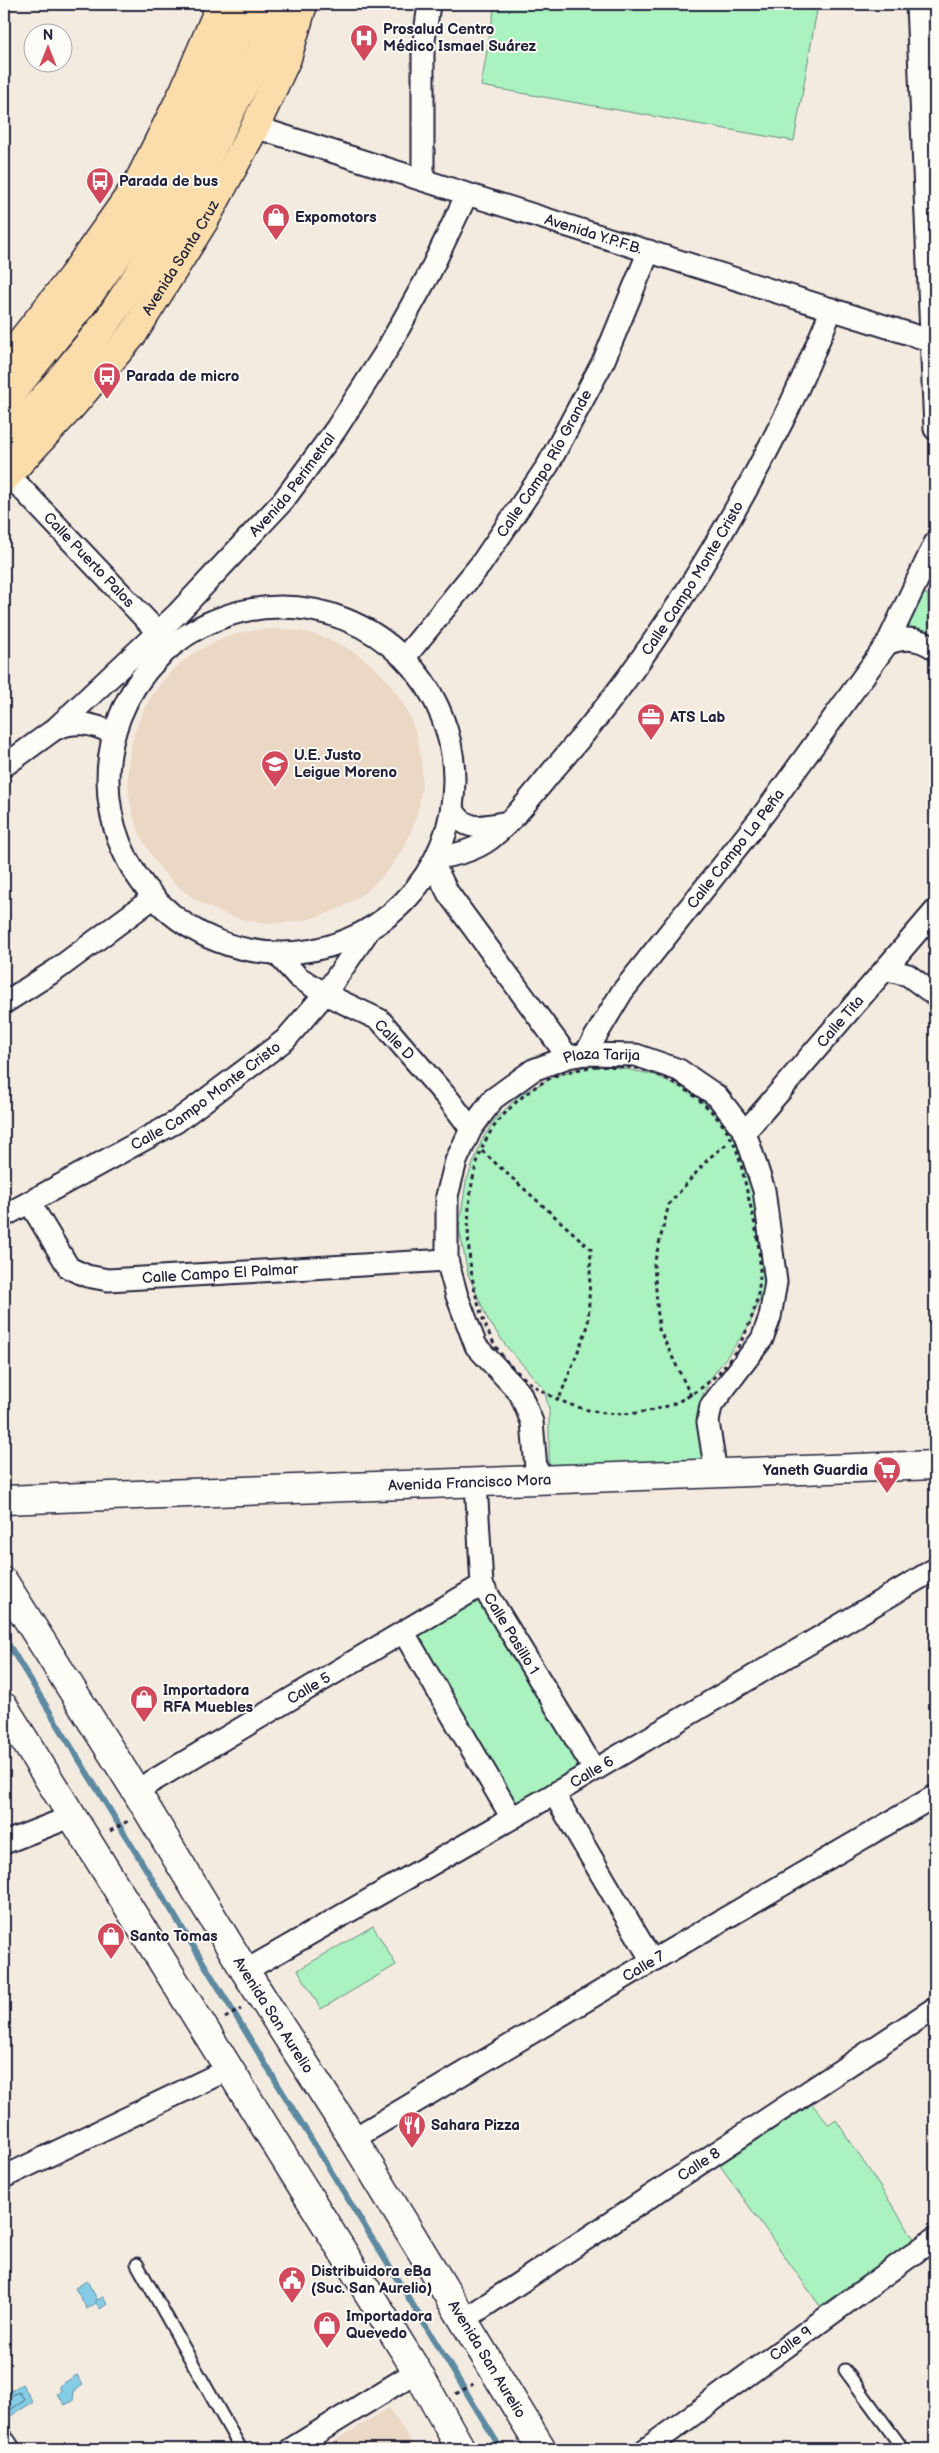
<svg xmlns="http://www.w3.org/2000/svg" width="939" height="2453" viewBox="0 0 939 2453" font-family="'Balsamiq Sans',sans-serif">
<style>
.built{fill:#ead7c4}
.green{fill:#aaf2bf;stroke:#668a7d}
.water{fill:#84cde5;stroke:#5d89a1}
.lines{fill:none;stroke-linecap:round;stroke-linejoin:round}
.shore{stroke:#49667f;stroke-width:1}
.stream{stroke:#5d89a1;stroke-width:6}
.service-casing{stroke:#22223b;stroke-width:15}
.minor-casing{stroke:#22223b;stroke-width:25}
.tertiary-casing{stroke:#22223b;stroke-width:31}
.secondary-casing{stroke:#22223b;stroke-width:31}
.primary-casing{stroke:#22223b;stroke-width:31}
.path{stroke:#22223b;stroke-width:3;stroke-dasharray:4 4;stroke-linecap:butt}
.service{stroke:#fdfcf7;stroke-width:11}
.minor{stroke:#fdfcf7;stroke-width:21}
.tertiary{stroke:#fdfcf7;stroke-width:28}
.secondary{stroke:#fdfcf7;stroke-width:28}
.primary{stroke:#fbddab;stroke-width:28}
.labels{text-anchor:middle;dominant-baseline:central;stroke-width:4;stroke-linejoin:round;paint-order:stroke}
.poi-label{font-size:15px;font-weight:bold;fill:#22223b;stroke:#fdfcf7;text-anchor:start}
.street-label{font-size:15px;fill:#22223b;stroke:#fdfcf7}
</style>
<rect width="100%" height="100%" fill="#f4ebe0"/>
<filter id="ink" filterUnits="userSpaceOnUse"><feTurbulence type="fractalNoise" baseFrequency=".02" numOctaves="2"/><feDisplacementMap in="SourceGraphic" scale="10" xChannelSelector="R" yChannelSelector="G"/><feConvolveMatrix kernelMatrix="1 2 1 2 8 2 1 2 1" color-interpolation-filters="sRGB"/></filter>
<g filter="url(#ink)">
<path class="built" d="M128 776a147 147 0 1 1 294 0a147 147 0 1 1-294 0Z
M 389,2408 L 416,2449 L 322,2449 Z"/>
<path class="green" d="M 495,4 L 818,4 L 794,141 L 481,86 Z
M 923,594 L 928,594 L 929,638 L 904,631 Z
M 597,1063 L 655,1075 L 691,1092 L 723,1118 L 742,1151 L 753,1194 L 762,1243 L 764,1289 L 749,1326 L 709,1381 L 698,1406 L 701,1437 L 712,1461 L 549,1469 L 549,1409 L 544,1389 L 507,1347 L 488,1320 L 468,1274 L 459,1228 L 466,1182 L 482,1140 L 496,1118 L 520,1095 L 555,1076 Z
M 482,1598 L 582,1764 L 514,1804 L 416,1636 Z
M 373,1926 L 396,1965 L 321,2009 L 298,1970 Z
M 812,2104 L 829,2125 L 836,2120 L 915,2240 L 820,2306 L 719,2164 Z"/>
<path class="water" d="M 87,2281 L 97,2299 L 95,2301 L 103,2297 L 107,2304 L 100,2309 L 96,2303 L 87,2309 L 75,2288 Z
M 77,2375 L 83,2385 L 74,2391 L 73,2401 L 65,2405 L 57,2394 L 61,2391 L 59,2386 Z
M 22,2384 L 33,2402 L 4,2420 L 4,2395 Z"/>
<g class="lines">
<path class="shore" d="M 4,2399 L 19,2392 L 25,2400 L 4,2414"/>
<path class="stream" d="M 4,1637 L 501,2449"/>
<g class="service-casing">
<path id="service" d="M 137,2264 L 241,2449
M 845,2370 L 903,2449
M 6,2435 L 15,2449"/>
</g>
<g class="minor-casing">
<g id="minor">
<path d="M 917,4 L 935,429"/>
<path id="s1" d="M 255,127 L 932,341"/>
<path d="M 423,180 L 423,48 L 429,4"/>
<path id="s2" d="M 8,474 L 166,641"/>
<circle cx="281" cy="780" r="173"/>
<path d="M 887,644 C 904,636 920,638 935,649"/>
<path id="s3" d="M 405,657 L 481,564 L 548,465 L 604,360 L 649,251"/>
<path d="M 55,729 C 75,720 92,723 112,733"/>
<path id="s4" d="M 4,766 L 55,729 L 177,614 L 283,501 L 336,429 L 385,353 L 429,274 L 467,194"/>
<path d="M 453,809 C 464,834 487,826 508,822"/>
<path id="s5" d="M 437,858 C 455,855 474,851 490,839 C 517,818 538,787 561,761 C 650,659 722,541 783,420 C 801,384 816,346 832,309"/>
<path d="M 434,865 L 448,893 L 568,1057"/>
<path d="M 277,954 L 298,977 L 325,994 L 380,1020 L 450,1101 L 471,1129"/>
<path d="M 885,969 L 908,975 L 935,995"/>
<path d="M 4,1003 L 56,970 L 153,898"/>
<path id="s6" d="M 585,1054 L 622,992 L 766,811 L 887,644 L 935,543"/>
<path id="s7" d="M 745,1132 L 935,911"/>
<path id="s8" d="M 30,1203 L 69,1268 L 87,1276 L 108,1280 L 447,1260"/>
<path id="s9" d="M 4,1216 L 176,1122 L 285,1040 L 325,994 L 369,930"/>
<path id="s10" d="M 537,1480 L 532,1422 L 520,1393 L 476,1346 L 457,1296 L 447,1260 L 447,1196 L 456,1161 L 471,1129 L 493,1099 L 533,1070 L 568,1057 L 585,1054 L 636,1055 L 679,1070 L 717,1096 L 745,1132 L 764,1190 L 776,1282 L 770,1317 L 762,1339 L 711,1406 L 708,1422 L 716,1473"/>
<path id="s11" d="M 476,1483 L 482,1585 L 594,1769"/>
<path d="M 404,1633 L 512,1818"/>
<path id="s12" d="M 136,1791 L 482,1585"/>
<path d="M 554,1794 L 652,1961"/>
<path d="M 4,1843 L 73,1816"/>
<path id="s13" d="M 245,1971 L 554,1794 L 935,1569"/>
<path id="s14" d="M 353,2139 L 652,1961 L 935,1796"/>
<path d="M 4,2177 L 229,2069"/>
<path id="s15" d="M 462,2321 L 935,2008"/>
<path d="M 291,2449 L 417,2371"/>
<path id="s16" d="M 646,2449 L 935,2238"/>
</g>
</g>
<g class="tertiary-casing">
<g id="tertiary">
<path id="s17" d="M 4,1500 L 935,1465"/>
</g>
</g>
<g class="secondary-casing">
<g id="secondary">
<path id="s18" d="M 4,1582 L 136,1791 L 245,1971 L 353,2139 L 542,2449"/>
<path d="M 4,1707 L 417,2371 L 461,2449"/>
</g>
</g>
<g class="primary-casing">
<g id="primary">
<path d="M 4,363 L 72,277 L 137,185 L 184,91 L 221,4"/>
<path d="M 4,402 L 81,306 L 159,197 L 236,39 L 248,4"/>
<path d="M 4,442 L 52,389 L 109,319 L 181,209 L 262,49 L 275,4"/>
<path id="s19" d="M 4,479 L 71,407 L 133,334 L 204,221 L 255,127 L 287,58 L 303,4"/>
</g>
</g>
<path class="path" d="M 595,1066 C 608,1067 623,1066 636,1068 C 674,1076 714,1105 732,1140 C 741,1156 745,1185 750,1204 C 760,1243 766,1280 751,1319 C 713,1426 587,1444 510,1365 C 462,1316 454,1183 493,1128 C 508,1107 531,1087 555,1076 C 567,1071 582,1069 595,1066 Z
M 482,1151 L 591,1249 L 588,1326 L 559,1399
M 691,1396 L 659,1329 L 654,1264 L 669,1204 L 709,1158 L 728,1143
M 110,1831 L 128,1821
M 225,2018 L 241,2009
M 456,2394 L 475,2383"/>
<use href="#service" class="service"/>
<use href="#minor" class="minor"/>
<use href="#tertiary" class="tertiary"/>
<use href="#secondary" class="secondary"/>
<use href="#primary" class="primary"/>
</g>
</g>
<defs>
<g id="hospital-pin" transform="scale(1.4375)"><path d="M0 17L-7.5 6A9.5 9.5 0 1 1 7.5 6Z" fill="#d1495b" stroke="#fdfcf7"/><path d="M-5-5h3v3.5h4V-5h3V5h-3V1.5h-4V5h-3Z" fill="#fff"/></g>
<g id="bus-pin" transform="scale(1.4375)"><path d="M0 17L-7.5 6A9.5 9.5 0 1 1 7.5 6Z" fill="#d1495b" stroke="#fdfcf7"/><path d="M-5-6H5V4H4V6H2V4H-2V6H-4V4H-5ZM-3.5-4V0h7V-4ZM-3.5 1.2v1.5H-2V1.2ZM2 1.2v1.5H3.5V1.2Z" fill="#fff"/></g>
<g id="shop-pin" transform="scale(1.4375)"><path d="M0 17L-7.5 6A9.5 9.5 0 1 1 7.5 6Z" fill="#d1495b" stroke="#fdfcf7"/><path d="M-5-2.5h2.3a2.7 3.5 0 0 1 5.4 0H5L5.5 6h-11ZM-1.5-2.5h3a1.5 2.3 0 0 0-3 0Z" fill="#fff"/></g>
<g id="office-pin" transform="scale(1.4375)"><path d="M0 17L-7.5 6A9.5 9.5 0 1 1 7.5 6Z" fill="#d1495b" stroke="#fdfcf7"/><path d="M-6-3h4V-5.5h4V-3h4V5H-6ZM-1-4.5V-3h2v-1.5ZM-6 0V1H6V0Z" fill="#fff"/></g>
<g id="school-pin" transform="scale(1.4375)"><path d="M0 17L-7.5 6A9.5 9.5 0 1 1 7.5 6Z" fill="#d1495b" stroke="#fdfcf7"/><path d="M0-5L7-2L0 1L-7-2ZM-4 1L0 2.5L4 1V4Q0 6-4 4Z" fill="#fff"/></g>
<g id="supermarket-pin" transform="scale(1.4375)"><path d="M0 17L-7.5 6A9.5 9.5 0 1 1 7.5 6Z" fill="#d1495b" stroke="#fdfcf7"/><path d="M-6-5.5h2.5l.6 2H6L4.5 2H-2.5L-4.4-4H-6ZM-1.5 3.2a1.3 1.3 0 1 0 .1 0ZM3 3.2a1.3 1.3 0 1 0 .1 0Z" fill="#fff"/></g>
<g id="restaurant-pin" transform="scale(1.4375)"><path d="M0 17L-7.5 6A9.5 9.5 0 1 1 7.5 6Z" fill="#d1495b" stroke="#fdfcf7"/><path d="M-5-6h1v4h1v-4h1v4h1v-4h1v5L-1.5 .5V6h-2V.5L-5-1ZM5-6V6H3V1.5H1.5Q1.5-4 5-6Z" fill="#fff"/></g>
<g id="civic-pin" transform="scale(1.4375)"><path d="M0 17L-7.5 6A9.5 9.5 0 1 1 7.5 6Z" fill="#d1495b" stroke="#fdfcf7"/><path d="M-.6-6.5H3V-4.5H.6V-3L4-1V1h2V6H-6V1h2V-1L-.6-3ZM-1.2 2.5V6h2.4V2.5Z" fill="#fff"/></g>
</defs>
<g fill-rule="evenodd">
<use href="#hospital-pin" x="364" y="38"/>
<use href="#bus-pin" x="100" y="181"/>
<use href="#shop-pin" x="276" y="217"/>
<use href="#bus-pin" x="107" y="376"/>
<use href="#office-pin" x="651" y="717"/>
<use href="#school-pin" x="275" y="764"/>
<use href="#supermarket-pin" x="887" y="1470"/>
<use href="#shop-pin" x="144" y="1699"/>
<use href="#shop-pin" x="111" y="1936"/>
<use href="#restaurant-pin" x="412" y="2125"/>
<use href="#civic-pin" x="292" y="2280"/>
<use href="#shop-pin" x="327" y="2325"/>
</g>
<g class="labels">
<g class="poi-label">
<text x="383" y="29">Prosalud Centro<tspan x="383" dy="17">Médico Ismael Suárez</tspan></text>
<text x="119" y="181">Parada de bus</text>
<text x="295" y="217">Expomotors</text>
<text x="126" y="376">Parada de micro</text>
<text x="670" y="717">ATS Lab</text>
<text x="294" y="755">U.E. Justo<tspan x="294" dy="17">Leigue Moreno</tspan></text>
<text x="868" y="1470" text-anchor="end">Yaneth Guardia</text>
<text x="163" y="1690">Importadora<tspan x="163" dy="17">RFA Muebles</tspan></text>
<text x="130" y="1936">Santo Tomas</text>
<text x="431" y="2125">Sahara Pizza</text>
<text x="311" y="2271">Distribuidora eBa<tspan x="311" dy="17">(Suc. San Aurelio)</tspan></text>
<text x="346" y="2316">Importadora<tspan x="346" dy="17">Quevedo</tspan></text>
</g>
<g class="street-label">
<text stroke="none"><textPath href="#s1" startOffset="355">Avenida Y.P.F.B.</textPath></text>
<text stroke="none"><textPath href="#s19" startOffset="284">Avenida Santa Cruz</textPath></text>
<text stroke="none"><textPath href="#s3" startOffset="239">Calle Campo Río Grande</textPath></text>
<text stroke="none"><textPath href="#s4" startOffset="404">Avenida Perimetral</textPath></text>
<text stroke="none"><textPath href="#s2" startOffset="118">Calle Puerto Palos</textPath></text>
<text stroke="none"><textPath href="#s5" startOffset="388">Calle Campo Monte Cristo</textPath></text>
<text stroke="none"><textPath href="#s6" startOffset="255">Calle Campo La Peña</textPath></text>
<text stroke="none"><textPath href="#s7" startOffset="146">Calle Tita</textPath></text>
<text transform="translate(394 1040) rotate(46)">Calle D</text>
<text stroke="none"><textPath href="#s10" startOffset="538">Plaza Tarija</textPath></text>
<text stroke="none"><textPath href="#s9" startOffset="235">Calle Campo Monte Cristo</textPath></text>
<text stroke="none"><textPath href="#s8" startOffset="229">Calle Campo El Palmar</textPath></text>
<text stroke="none"><textPath href="#s17" startOffset="466">Avenida Francisco Mora</textPath></text>
<text stroke="none"><textPath href="#s11" startOffset="159">Calle Pasillo 1</textPath></text>
<text stroke="none"><textPath href="#s12" startOffset="201">Calle 5</textPath></text>
<text stroke="none"><textPath href="#s13" startOffset="400">Calle 6</textPath></text>
<text stroke="none"><textPath href="#s14" startOffset="338">Calle 7</textPath></text>
<text stroke="none"><textPath href="#s18" startOffset="510">Avenida San Aurelio</textPath></text>
<text stroke="none"><textPath href="#s15" startOffset="284">Calle 8</textPath></text>
<text stroke="none"><textPath href="#s16" startOffset="179">Calle 9</textPath></text>
<text stroke="none"><textPath href="#s18" startOffset="915">Avenida San Aurelio</textPath></text>
</g>
</g>
<rect width="939" height="2453" fill="none" stroke="#fdfcf7" stroke-width="20"/>
<rect x="10" y="10" width="919" height="2433" fill="none" stroke="#22223b" stroke-width="2" filter="url(#ink)"/>
<g transform="translate(48 48)"><circle r="24" fill="#fdfcf7" stroke="#a5a5ac"/>
<path d="M0-4L9 19L0 12L-9 19Z" fill="#d1495b"/>
<text y="-8" font-size="14" font-weight="bold" text-anchor="middle" fill="#22223b">N</text>
</g>
</svg>
